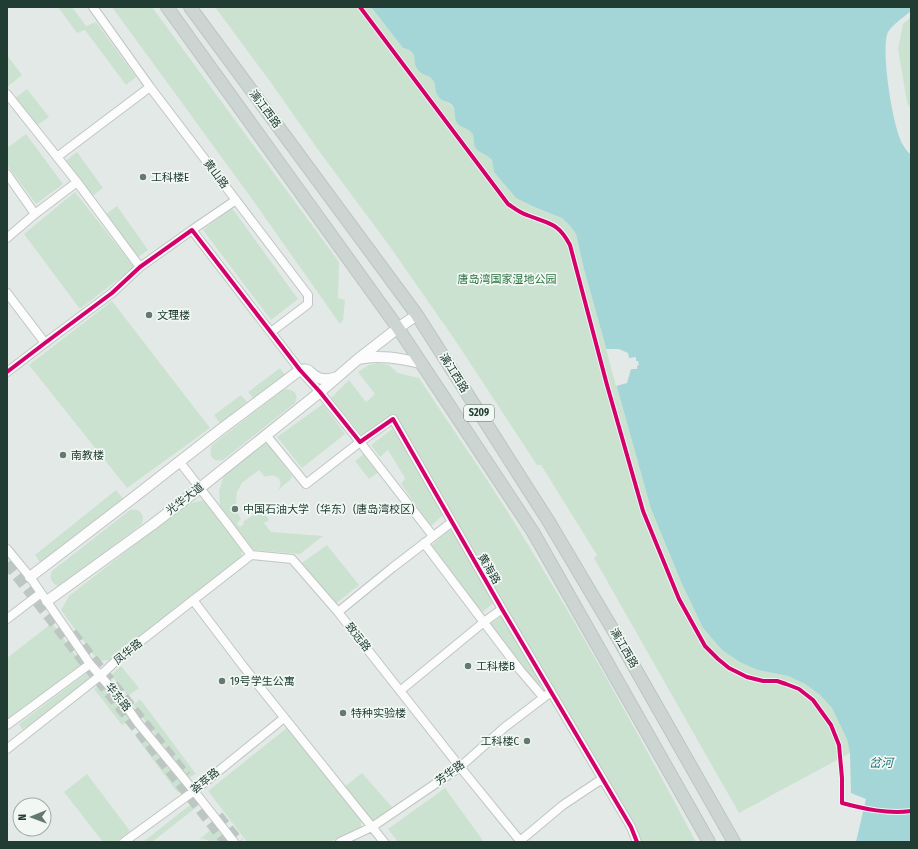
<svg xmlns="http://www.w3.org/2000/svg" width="918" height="849" viewBox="0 0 918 849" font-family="'Fira Sans Condensed','Noto Sans SC',sans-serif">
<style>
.green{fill:#cce2d1}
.water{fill:#a4d5d7}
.pier{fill:#e3e9e6}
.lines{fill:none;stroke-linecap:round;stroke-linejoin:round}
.secondary-tunnel{stroke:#bcc6c2;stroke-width:11;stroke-dasharray:11 5.5;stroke-linecap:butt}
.minor-casing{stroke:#c0c6c3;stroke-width:10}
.tertiary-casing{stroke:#c0c6c3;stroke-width:12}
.primary-casing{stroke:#bcc5c2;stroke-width:14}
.minor{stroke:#fbfcfb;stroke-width:8}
.tertiary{stroke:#fbfcfb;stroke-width:10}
.primary{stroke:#cdd5d2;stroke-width:12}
.cycleway-casing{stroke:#f1f8f4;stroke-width:6}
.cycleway{stroke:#d6006c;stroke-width:4}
.poi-dot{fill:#657971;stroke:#f1f8f4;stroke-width:1.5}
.labels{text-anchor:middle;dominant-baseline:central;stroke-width:3.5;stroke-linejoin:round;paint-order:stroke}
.shield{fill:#f1f8f4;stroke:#5f746c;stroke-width:1}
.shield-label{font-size:10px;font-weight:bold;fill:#213c32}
.street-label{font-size:11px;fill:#213c32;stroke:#f1f8f4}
.poi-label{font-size:11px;fill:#213c32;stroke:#f1f8f4;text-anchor:start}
.park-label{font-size:11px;fill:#2c7240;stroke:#f1f8f4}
.water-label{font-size:12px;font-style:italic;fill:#1d7176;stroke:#f1f8f4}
</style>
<rect width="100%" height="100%" fill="#e3e9e6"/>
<path class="green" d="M 58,7 L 72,7 L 86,26 L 96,22 L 136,77 L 126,85 L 85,30 L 77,33 Z
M 112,7 L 152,7 L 339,262 L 338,298 L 345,300 L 343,320 L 340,324 L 252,199 Z
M 215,7 L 371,7 L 403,48 C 420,52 411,59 418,69 C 421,74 427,74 431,78 C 436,82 437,92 439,98 C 454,106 453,105 457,121 C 461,125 469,128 472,133 C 475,139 473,147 479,151 C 483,155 487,154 492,160 L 494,172 L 516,198 L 533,207 L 562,218 L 570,226 L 576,234 L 584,269 L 651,509 L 682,584 L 703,628 L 722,650 L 758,670 L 788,676 L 805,684 L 820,695 L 832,708 L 842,726 L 847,739 L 850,753 L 739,813 L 594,558 L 597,555 L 541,465 L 537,465 L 455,340 L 388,244 L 319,151 L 269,80 Z
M 911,17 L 911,110 L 907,102 L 898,49 L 903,24 Z
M 7,55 L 22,75 L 7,87 Z
M 27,89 L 49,117 L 36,126 L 14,99 Z
M 26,134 L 63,184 L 36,204 L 7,165 L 7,148 Z
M 77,152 L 103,188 L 91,197 L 64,162 Z
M 75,192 L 134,267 L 80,309 L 24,234 Z
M 117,206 L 148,250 L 137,258 L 106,214 Z
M 232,208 L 298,299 L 271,320 L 203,230 Z
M 112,301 L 210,428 L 127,488 L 29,365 Z
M 378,363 L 389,365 L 398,373 L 419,378 C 449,424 480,468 509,514 C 576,621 637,731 696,842 L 640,842 L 393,418 L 363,437 L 331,398 L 349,380 L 366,402 L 375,394 L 358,372 L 369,365 Z
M 280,368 L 285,375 L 253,398 L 248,392 Z
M 286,389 C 295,390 299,395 295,403 L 223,460 C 212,463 208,454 212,445 L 282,391 Z
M 241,395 L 247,402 L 220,423 L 214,415 Z
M 323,404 L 345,434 L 302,468 L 277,437 Z
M 392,429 L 396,434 L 444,514 L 431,526 L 401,484 L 405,478 L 388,450 L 380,457 L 371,445 Z
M 267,443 L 292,476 L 290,480 L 277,491 C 286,481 276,472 265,477 L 259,470 L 242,483 L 237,492 L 236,502 L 237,511 L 241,519 L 237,523 L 240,527 L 244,524 L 243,522 L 262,509 L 269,520 L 264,523 L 271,532 L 323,536 L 300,554 L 254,550 L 237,532 L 220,507 L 219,491 L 224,475 L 264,444 Z
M 365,453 L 379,472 L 369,479 L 355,461 Z
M 116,490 L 124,500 L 42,565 L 35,555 Z
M 204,500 L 218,518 L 242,550 L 241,558 L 110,660 L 98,661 L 61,610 L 69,596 L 187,504 Z
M 130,510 C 137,509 140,510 143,516 L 142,524 L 62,585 L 58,586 C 51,583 49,578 52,571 Z
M 449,530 L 453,531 L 495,602 L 481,613 L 431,546 Z
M 327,545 L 359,585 L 334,605 L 302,563 Z
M 502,616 L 542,683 L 536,687 L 490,624 Z
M 52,623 L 82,664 L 7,719 L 7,658 Z
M 121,666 L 139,688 L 128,696 L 111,675 Z
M 88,672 L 92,677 L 23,730 L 19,724 Z
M 102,683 L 131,719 L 122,725 L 94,689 Z
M 140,699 L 196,774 L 188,778 L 133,705 Z
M 288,727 L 361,819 L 361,827 L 330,842 L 247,842 L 208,791 Z
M 143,732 L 186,787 L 178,793 L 136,737 Z
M 362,773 L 392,807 L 372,823 L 343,788 Z
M 87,774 L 130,831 L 116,842 L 103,842 L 64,792 Z
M 445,788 L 484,842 L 398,842 L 388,829 Z
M 195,801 L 198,806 L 152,842 L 143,842 Z
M 216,825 L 228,842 L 213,842 L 203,839 L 199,840 Z"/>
<path class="water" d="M 371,7 L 911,7 L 911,11 C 905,16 892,25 888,32 C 880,48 893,130 903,145 C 905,149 908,152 911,155 L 911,842 L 856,842 L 866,799 L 851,793 L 850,753 L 847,739 L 832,708 L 820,695 L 805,684 L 788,676 L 758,670 L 740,662 L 722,650 L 703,628 L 682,584 L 651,509 L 584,269 L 576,234 L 570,226 L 562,218 L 534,207 L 516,198 L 494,172 L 492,160 C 487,154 478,153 475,147 C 473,142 475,136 471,132 C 467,127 459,128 456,121 C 454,116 456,108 451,104 C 447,101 441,101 438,96 C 434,91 437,85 432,79 C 429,75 422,75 419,71 C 410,62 421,52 403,48 Z"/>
<path class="pier" d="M 606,349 L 619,349 L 628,353 L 629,358 L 636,357 L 636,361 L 638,361 L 639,365 L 637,366 L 637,369 L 631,369 L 627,383 L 616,386 Z"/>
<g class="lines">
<path class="secondary-tunnel" d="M 7,563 L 226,842
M 72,633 L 186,776
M 218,816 L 239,842"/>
<g class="minor-casing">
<path id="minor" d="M 93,7 L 150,87 L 308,295 L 308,304 L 271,332
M 7,94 L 77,182 L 140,267
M 57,157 L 150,87
M 7,174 L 35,214
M 192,230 L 236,200
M 7,238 L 35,214 L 77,182
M 7,293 L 45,343
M 7,372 L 45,343 L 112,293 L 140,267 L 192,230 L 300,370 L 320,392 L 360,442 L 393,419 L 502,609 L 631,827 L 637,842
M 266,435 L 306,484 L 360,442 L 433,536
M 179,461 L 227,523 L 251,555 L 292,559 L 338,612 L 460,767 L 521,842
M 424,543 L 520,670 L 543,697
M 7,549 L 30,577 L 90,664 L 124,703 L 138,723 L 194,791 L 234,842
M 193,600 L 243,666 L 384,842
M 338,612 L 392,568 L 452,522
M 7,619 L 41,593
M 400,691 L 484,622 L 502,609
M 7,725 L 90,664
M 7,749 L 101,675 L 119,658 L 251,555
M 520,841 L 563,805 L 602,779
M 124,842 L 194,791 L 284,718
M 340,842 L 372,827 L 460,767 L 505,727 L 551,692"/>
</g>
<g class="tertiary-casing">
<path id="tertiary" d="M 359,359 C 379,354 402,359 421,363
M 30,577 L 133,498 L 220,430 L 300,370 C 309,368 308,371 315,376 C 322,381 329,380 337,377
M 47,601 L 152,525 L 200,488 L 320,392 L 357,360 L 398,328 L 417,315"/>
</g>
<g class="primary-casing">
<path id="primary" d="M 167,7 L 398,328 L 533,532 L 709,842
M 190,7 L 417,315 L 549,522 L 619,640 L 734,842"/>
</g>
<use href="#minor" class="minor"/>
<use href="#tertiary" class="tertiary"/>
<use href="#primary" class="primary"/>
<g class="cycleway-casing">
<path id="cycleway" d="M 360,7 L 508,204 C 514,208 520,213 527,215 C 549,224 558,222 570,245 L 607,385 L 643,511 L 679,599 L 705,646 L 718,659 L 729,668 L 747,677 L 763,681 L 777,681 L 786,684 L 799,689 L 813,700 L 831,725 L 839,745 L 842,778 L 842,803 C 865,809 887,814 911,811
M 7,372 L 45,343 L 112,293 L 140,267 L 192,230 L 300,370 L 320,392 L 360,442 L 393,419 L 502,609 L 631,827 L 637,842"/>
</g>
<use href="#cycleway" class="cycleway"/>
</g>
<g class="poi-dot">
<circle cx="143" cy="177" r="4"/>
<circle cx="149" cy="315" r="4"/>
<circle cx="63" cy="455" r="4"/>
<circle cx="235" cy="509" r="4"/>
<circle cx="468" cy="666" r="4"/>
<circle cx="222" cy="681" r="4"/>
<circle cx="343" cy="713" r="4"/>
<circle cx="527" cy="741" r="4"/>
</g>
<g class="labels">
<rect class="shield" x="464" y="405" width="30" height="16" rx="3"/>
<g class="shield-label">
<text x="479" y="413">S209</text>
</g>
<g class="street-label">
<text transform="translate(265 109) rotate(53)">漓江西路</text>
<text transform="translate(216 174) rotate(53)">黄山路</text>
<text transform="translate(454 373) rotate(58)">漓江西路</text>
<text transform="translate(185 499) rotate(-38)">光华大道</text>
<text transform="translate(489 569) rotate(60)">黄海路</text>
<text transform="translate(358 637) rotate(52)">致远路</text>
<text transform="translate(624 648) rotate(60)">漓江西路</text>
<text transform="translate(128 652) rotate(-39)">凤华路</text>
<text transform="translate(118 697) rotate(51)">华东路</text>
<text transform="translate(450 773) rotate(-36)">芳华路</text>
<text transform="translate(205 781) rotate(-39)">荟萃路</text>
</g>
<g class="poi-label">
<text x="151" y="177">工科楼E</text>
<text x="157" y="315">文理楼</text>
<text x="71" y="455">南教楼</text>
<text x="243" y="509">中国石油大学（华东）(唐岛湾校区)</text>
<text x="476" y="666">工科楼B</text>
<text x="230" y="681">19号学生公寓</text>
<text x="351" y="713">特种实验楼</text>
<text x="519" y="741" text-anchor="end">工科楼C</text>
</g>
<g class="park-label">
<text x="507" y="279">唐岛湾国家湿地公园</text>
</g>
<g class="water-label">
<text x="881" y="763">岔河</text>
</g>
</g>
<rect width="918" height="849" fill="none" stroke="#213c32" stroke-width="16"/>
<g transform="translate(32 817) rotate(269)"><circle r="19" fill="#f1f8f4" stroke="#9eada6"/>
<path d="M0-3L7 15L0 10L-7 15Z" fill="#657971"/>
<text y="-6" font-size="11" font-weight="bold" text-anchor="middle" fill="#213c32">N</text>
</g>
</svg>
